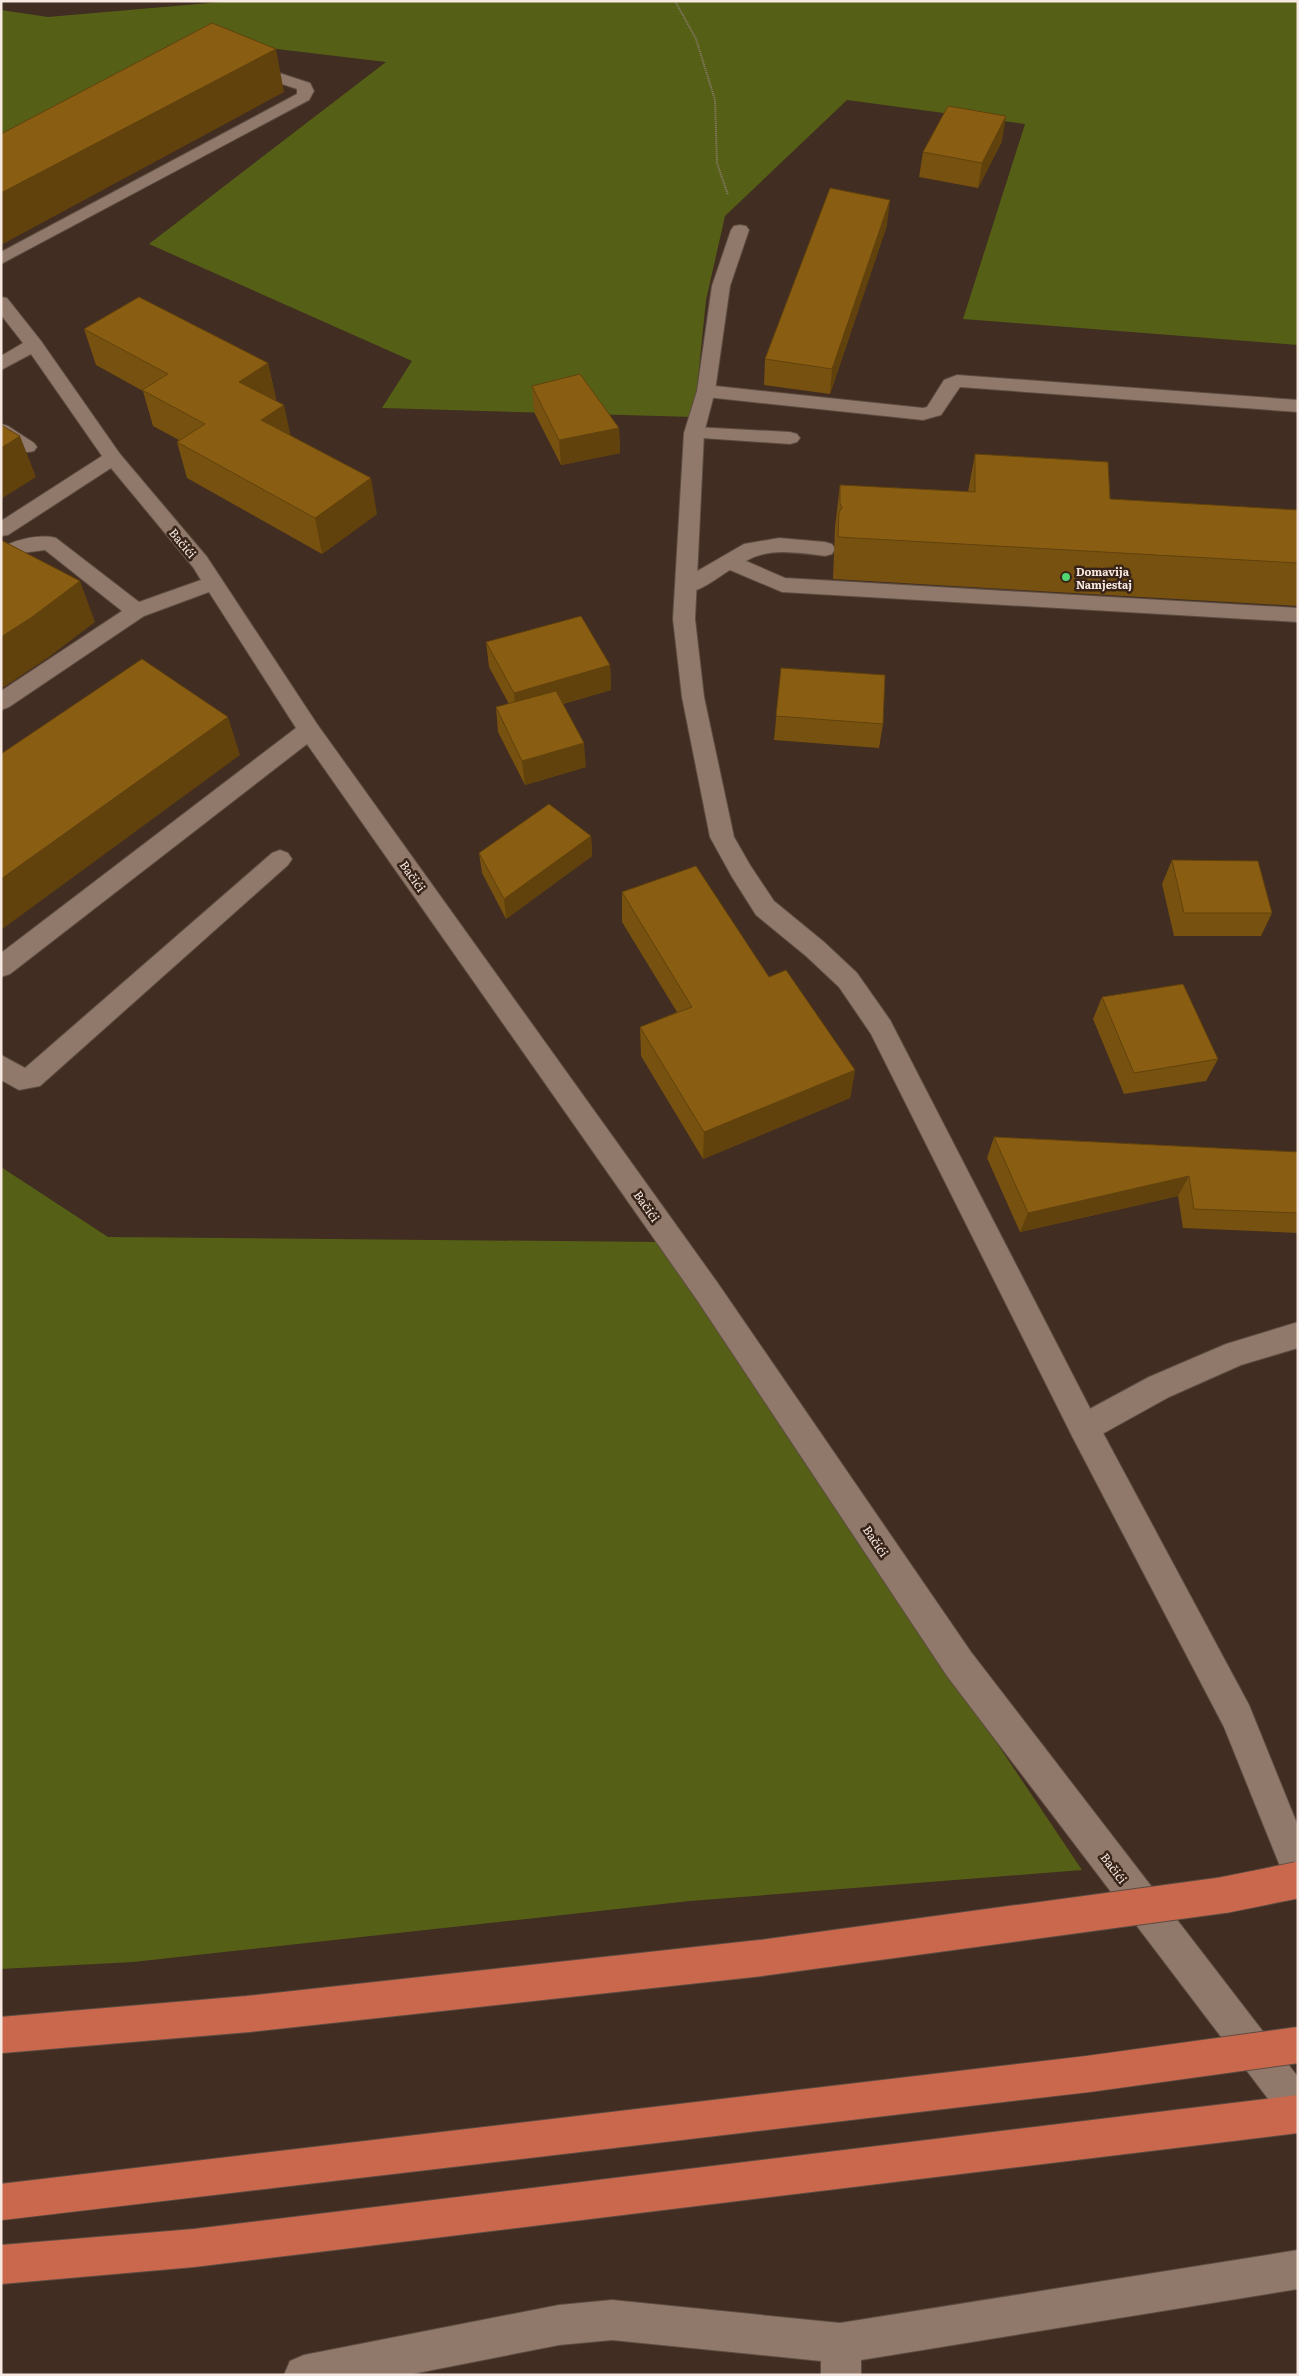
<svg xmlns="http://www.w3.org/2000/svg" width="1299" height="2376" viewBox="0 0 1299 2376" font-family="Literata,serif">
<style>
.green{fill:#556016}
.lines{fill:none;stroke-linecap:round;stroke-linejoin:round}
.lane-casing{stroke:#5d4c41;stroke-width:2}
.street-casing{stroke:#5d4c41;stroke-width:2}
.highway-casing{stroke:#5d4c41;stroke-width:2}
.path{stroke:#8d7b71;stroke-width:2;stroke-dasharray:1 1;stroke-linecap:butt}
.lane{fill:#90786a;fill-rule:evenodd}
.street{fill:#90786a;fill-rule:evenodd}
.highway{fill:#ca684e;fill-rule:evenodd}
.highway-bridge-casing{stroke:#5d4c41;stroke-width:38;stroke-linecap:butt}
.highway-bridge{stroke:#ca684e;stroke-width:36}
.wall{fill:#77510f}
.shaded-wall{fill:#61420d}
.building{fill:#8a5e12;stroke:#61420d}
.poi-dot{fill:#52d673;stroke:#372317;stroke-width:2}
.labels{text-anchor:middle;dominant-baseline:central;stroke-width:5;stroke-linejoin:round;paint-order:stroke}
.far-poi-label{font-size:11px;font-weight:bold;fill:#f7e9e2;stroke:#372317;text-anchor:start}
.street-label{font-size:12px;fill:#f7e9e2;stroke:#372317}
</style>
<rect width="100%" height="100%" fill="#412d21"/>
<path class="green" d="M 233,1 L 1298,1 L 1298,345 L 963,319 L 1025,124 L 847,100 L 725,216 L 706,300 L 694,417 L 382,408 L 412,361 L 149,244 L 386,62 L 235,44 L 1,164 L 1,10 L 48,17 Z
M 1,1167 L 108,1237 L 661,1242 L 1082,1870 L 690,1901 L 133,1962 L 1,1969 Z"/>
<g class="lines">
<g class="lane-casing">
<path id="lane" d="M 246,62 L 310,83 L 314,91 L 309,100 L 1,264 L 1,252 L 297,94 L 297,89 L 241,70 L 238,67 L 241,64 Z
M 1,297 L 7,298 L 41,341 L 120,454 L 207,557 L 317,724 L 717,1282 L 971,1652 L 1298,2077 L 1298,2127 L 1285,2121 L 947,1676 L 697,1300 L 307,744 L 10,974 L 1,977 L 1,953 L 296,728 L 209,592 L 144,616 L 9,707 L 1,710 L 1,691 L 122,611 L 45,550 L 22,553 L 1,564 L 1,548 C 16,539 40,534 56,538 L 139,602 L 201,580 L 193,567 L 111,468 L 8,535 L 1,536 L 1,521 L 102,456 L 31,354 L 1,370 L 1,356 L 23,343 L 1,315 Z
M 957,375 L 1298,400 L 1298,412 L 960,387 L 941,415 L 923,420 L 706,397 L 699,395 L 697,391 L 699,387 L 706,385 L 923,408 L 927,407 L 944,380 Z
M 1,424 L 8,426 L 34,443 L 37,447 L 34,451 C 21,455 12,446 1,439 Z
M 694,427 L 790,432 L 797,434 L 800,438 L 797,442 L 790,444 L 687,437 L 684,433 L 687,429 Z
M 779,538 L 825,542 L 832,544 L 835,549 L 832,554 L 825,556 C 798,553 770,547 746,561 L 785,578 L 1298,608 L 1298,622 L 782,592 L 730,570 C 716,578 697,596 680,591 L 676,586 L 680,581 L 744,544 Z
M 280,850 L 288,853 L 292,859 L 288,865 L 40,1086 L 19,1090 L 1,1080 L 1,1055 L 25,1068 L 272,853 Z
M 1298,1322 L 1298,1348 L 1241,1365 L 1169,1397 L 1095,1438 L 1084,1442 L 1073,1438 L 1069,1428 L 1073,1418 L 1149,1377 L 1226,1344 Z
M 1298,2250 L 1298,2289 L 861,2360 L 861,2375 L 821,2375 L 821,2361 L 612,2340 L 559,2345 L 407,2375 L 284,2375 L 290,2361 L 304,2355 L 559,2305 L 612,2300 L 840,2323 Z"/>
</g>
<g class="street-casing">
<path id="street" d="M 740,225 L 746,226 L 749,230 L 730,286 L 715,391 L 704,433 L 695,619 L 704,697 L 734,837 L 750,865 L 774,901 L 824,942 L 857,973 L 890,1020 L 1095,1418 L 1249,1705 L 1298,1826 L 1298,1886 L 1286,1881 L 1224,1727 L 1073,1438 L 871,1034 L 839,987 L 806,956 L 756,915 L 732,877 L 710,837 L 682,697 L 673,619 L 684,433 L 697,391 L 712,286 L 731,230 L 734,226 Z"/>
</g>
<g class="highway-casing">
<path id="highway" d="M 1298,2095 L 1298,2133 L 194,2267 L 1,2284 L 1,2245 L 194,2229 Z"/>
</g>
<path class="path" d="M 675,1 L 696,39 L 715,100 L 717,163 L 728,195"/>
<use href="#lane" class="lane"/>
<use href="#street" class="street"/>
<use href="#highway" class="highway"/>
<g class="highway-bridge-casing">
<path id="highway-bridge" d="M 1,2035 L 248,2014 L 761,1958 L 1224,1895 L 1298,1880
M 1,2202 L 1088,2074 L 1298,2045"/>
</g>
<use href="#highway-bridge" class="highway-bridge"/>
</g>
<path class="wall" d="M 1002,141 L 978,188 L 919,177 L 923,152 Z
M 887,225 L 830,394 L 764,385 L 765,359 Z
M 84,329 L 268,363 L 276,399 L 275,401 L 290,435 L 377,514 L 322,554 L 187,478 L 177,442 L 179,440 L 153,426 L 143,391 L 96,365 Z
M 532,386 L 619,428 L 620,453 L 561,465 L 534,412 Z
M 975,454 L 1110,499 L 1298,510 L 1298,606 L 833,579 L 835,527 L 840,485 L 968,492 Z
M 486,642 L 610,665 L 611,690 L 563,704 L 586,767 L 525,785 L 498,732 L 496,707 L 509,704 L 489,667 Z
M 781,668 L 883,724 L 879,748 L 774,740 Z
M 591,836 L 592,856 L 506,919 L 482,873 L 479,853 Z
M 1172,860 L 1272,913 L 1261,936 L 1174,936 L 1162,884 Z
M 622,892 L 769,977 L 855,1070 L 850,1098 L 703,1159 L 641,1056 L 640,1027 L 677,1012 L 622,922 Z
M 1102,997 L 1218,1059 L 1206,1081 L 1124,1094 L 1093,1019 Z
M 994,1137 L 1298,1152 L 1298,1233 L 1183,1228 L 1178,1196 L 1020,1232 L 987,1158 Z"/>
<path class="shaded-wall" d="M 276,49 L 284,92 L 1,245 L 1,193 Z
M 1006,116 L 1002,141 L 978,188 L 982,163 Z
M 890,200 L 887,225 L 830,394 L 832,369 Z
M 268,363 L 276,399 L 247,418 L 239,382 Z
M 284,405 L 292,442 L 261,420 Z
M 619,428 L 620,453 L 561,465 L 559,440 Z
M 20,436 L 36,477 L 1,499 L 1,448 Z
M 371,478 L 377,514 L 322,554 L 315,518 Z
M 80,581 L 95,622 L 49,657 L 1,689 L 1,637 Z
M 610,665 L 611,690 L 516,717 L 514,693 Z
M 228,717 L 240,755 L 1,930 L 1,879 Z
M 584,743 L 586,767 L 525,785 L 522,761 Z
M 591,836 L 592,856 L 506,919 L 504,899 Z
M 855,1070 L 850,1098 L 703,1159 L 704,1132 Z
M 1189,1176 L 1178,1196 L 1020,1232 L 1028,1213 Z"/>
<path class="building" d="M 212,23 L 276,49 L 1,193 L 1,134 Z
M 948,106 L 1006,116 L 982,163 L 923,152 Z
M 830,188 L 890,200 L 832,369 L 765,359 Z
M 139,297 L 268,363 L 239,382 L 284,405 L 261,420 L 371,478 L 315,518 L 177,442 L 205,424 L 142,390 L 168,374 L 84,329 Z
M 580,374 L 619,428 L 559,440 L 532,386 Z
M 1,425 L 20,436 L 1,448 Z
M 975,454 L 1108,462 L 1110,499 L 1298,510 L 1298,563 L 838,537 L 839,512 L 842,508 L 840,503 L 840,485 L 975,492 Z
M 1,540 L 80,581 L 32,617 L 1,637 Z
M 581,616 L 610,665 L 514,693 L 486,642 Z
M 142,659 L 228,717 L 1,879 L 1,754 Z
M 781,668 L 885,675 L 883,724 L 776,716 Z
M 556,691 L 584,743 L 522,761 L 496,707 Z
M 549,804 L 591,836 L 504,899 L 479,853 Z
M 1172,860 L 1258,861 L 1272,913 L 1184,913 Z
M 696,866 L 769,977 L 786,970 L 855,1070 L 704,1132 L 640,1027 L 692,1007 L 622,892 Z
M 1183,984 L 1218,1059 L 1134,1073 L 1102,997 Z
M 994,1137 L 1298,1152 L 1298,1213 L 1194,1209 L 1189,1176 L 1028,1213 Z"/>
<circle class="poi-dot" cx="1066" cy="577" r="5"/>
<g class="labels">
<g class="far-poi-label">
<text x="1076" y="571">Domavija<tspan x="1076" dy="13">Namjestaj</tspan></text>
</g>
<g class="street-label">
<text transform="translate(183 543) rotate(50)">Bačići</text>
<text transform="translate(413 876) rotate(55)">Bačići</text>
<text transform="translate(647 1206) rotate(55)">Bačići</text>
<text transform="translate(876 1541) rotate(56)">Bačići</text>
<text transform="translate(1114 1868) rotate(53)">Bačići</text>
</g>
</g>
<rect width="1299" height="2376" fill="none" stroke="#f7e9e2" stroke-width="5"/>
</svg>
